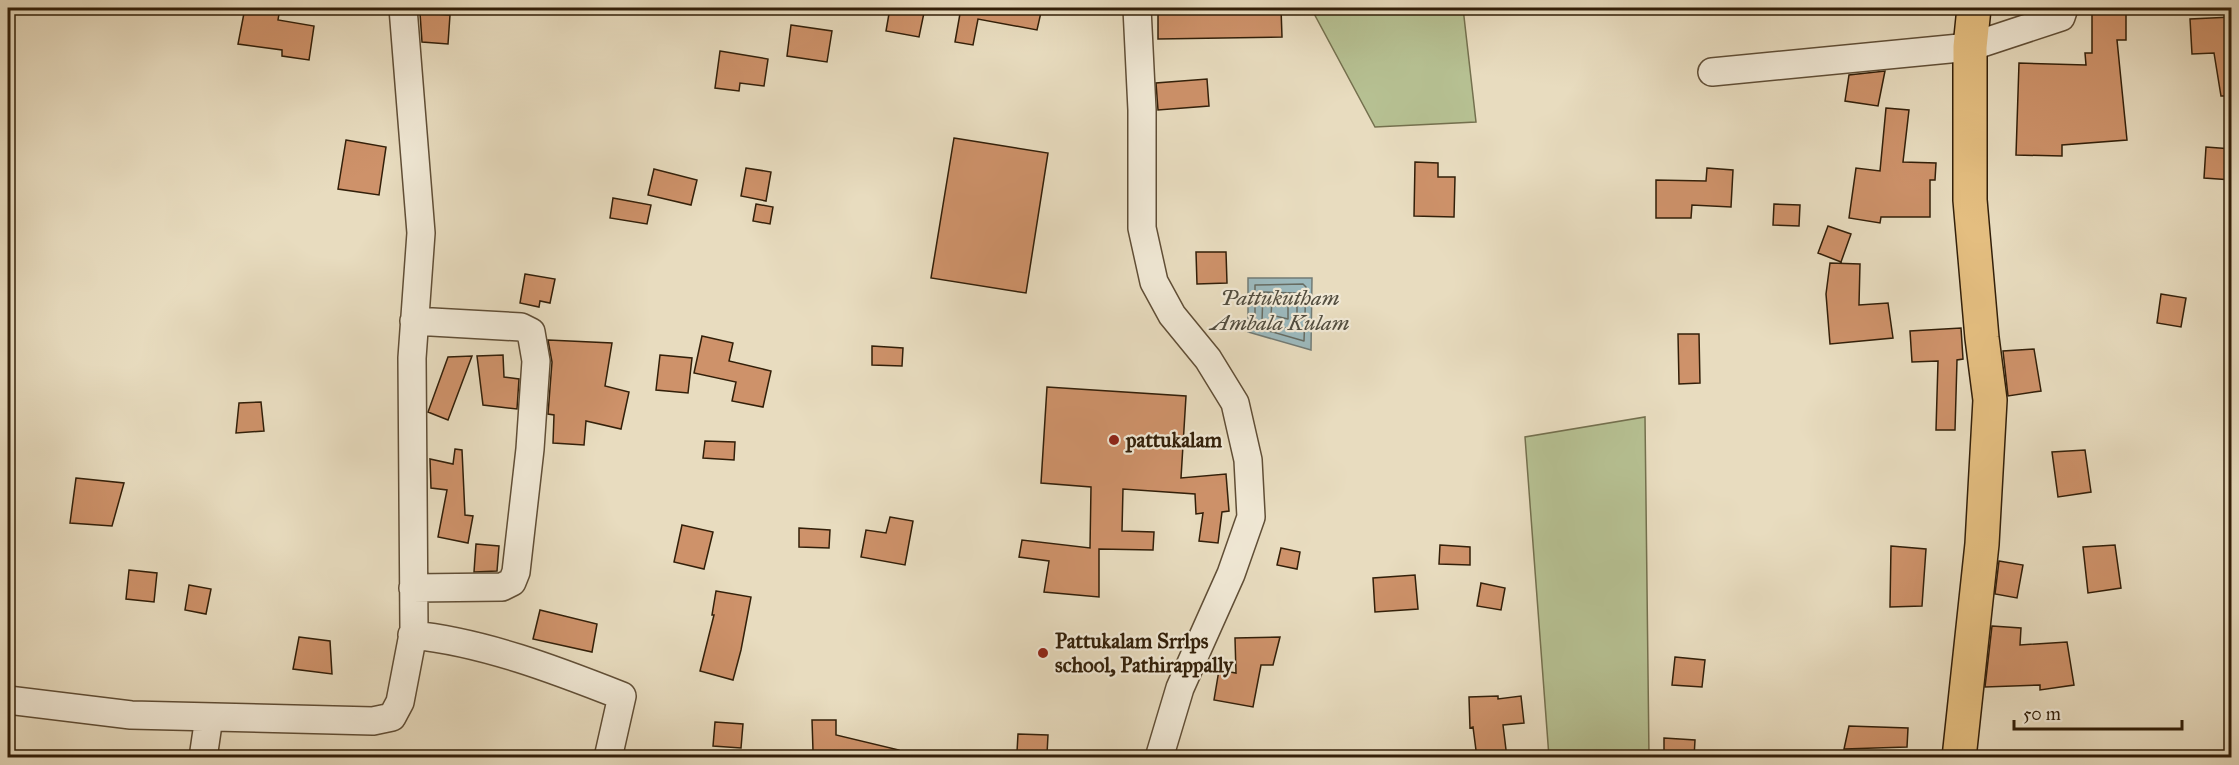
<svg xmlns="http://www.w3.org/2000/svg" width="2239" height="765" viewBox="0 0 2239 765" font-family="'IM FELL Great Primer',serif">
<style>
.green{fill:#b6c092;stroke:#74704e;stroke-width:1.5}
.water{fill:#9cb9bd;stroke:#727b75;stroke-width:1.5}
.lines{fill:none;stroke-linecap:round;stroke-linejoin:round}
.shore{stroke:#676c63;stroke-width:1.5}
.building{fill:#ce926a;stroke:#321f09;stroke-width:1.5}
.street-casing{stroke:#604e36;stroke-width:30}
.primary-casing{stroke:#321f09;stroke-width:36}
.street{stroke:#f0e8d5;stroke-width:27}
.primary{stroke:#e4be80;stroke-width:33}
.poi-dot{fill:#8f2418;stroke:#f0e8d5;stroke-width:2}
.labels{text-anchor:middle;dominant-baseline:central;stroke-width:4.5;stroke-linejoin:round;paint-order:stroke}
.poi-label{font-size:21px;font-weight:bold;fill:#321f09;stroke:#f0e8d5;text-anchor:start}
.water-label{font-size:22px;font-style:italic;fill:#524d3f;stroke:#f0e8d5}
</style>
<rect width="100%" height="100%" fill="#e8dcbf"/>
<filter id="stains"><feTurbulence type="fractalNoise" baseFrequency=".00333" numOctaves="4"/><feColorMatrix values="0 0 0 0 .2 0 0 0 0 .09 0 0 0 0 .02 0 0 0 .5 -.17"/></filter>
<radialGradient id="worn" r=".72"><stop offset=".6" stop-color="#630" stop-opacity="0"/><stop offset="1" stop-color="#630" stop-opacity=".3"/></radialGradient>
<path class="green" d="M 1311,8 L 1463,8 L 1476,122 L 1375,127 Z
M 1645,417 L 1649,757 L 1549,757 L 1525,437 Z"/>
<path class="water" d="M 1248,278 L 1312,278 L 1311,350 L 1248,332 Z"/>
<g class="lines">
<path class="shore" d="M 1303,284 L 1306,287 L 1304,341 L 1255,327 L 1255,285 Z
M 1263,292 L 1297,293 L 1297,331 L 1262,322 Z
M 1272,301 L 1288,302 L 1288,319 L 1271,315 Z"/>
</g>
<path class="building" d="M 245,8 L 280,8 L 278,20 L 314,26 L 309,60 L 282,56 L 282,50 L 238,44 Z
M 890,8 L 925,8 L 919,37 L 886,31 Z
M 961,8 L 1042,8 L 1037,30 L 978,19 L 973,45 L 955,42 Z
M 1158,8 L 1281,8 L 1282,37 L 1158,39 Z
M 2092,8 L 2126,8 L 2126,40 L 2117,40 L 2127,140 L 2062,145 L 2062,156 L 2016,155 L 2019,63 L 2086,65 L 2085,53 L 2092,53 Z
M 420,13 L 450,15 L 448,44 L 422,42 Z
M 2232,17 L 2232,96 L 2221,96 L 2214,53 L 2192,54 L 2190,19 Z
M 791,25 L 832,31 L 827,62 L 787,56 Z
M 720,51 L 768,59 L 764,86 L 740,83 L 739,91 L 715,88 Z
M 1885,71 L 1878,106 L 1845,101 L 1849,75 Z
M 1207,79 L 1209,106 L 1158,110 L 1156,83 Z
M 1886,108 L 1909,110 L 1903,162 L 1936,163 L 1935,180 L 1930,180 L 1930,217 L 1881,217 L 1880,223 L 1849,218 L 1856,168 L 1880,171 Z
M 954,138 L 1048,153 L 1026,293 L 931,278 Z
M 346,140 L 386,147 L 379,195 L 338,189 Z
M 2206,147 L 2232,149 L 2232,180 L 2204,178 Z
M 1415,162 L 1438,163 L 1438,177 L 1455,177 L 1454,217 L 1414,216 Z
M 746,168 L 771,172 L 766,201 L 741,196 Z
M 1707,168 L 1733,170 L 1731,207 L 1692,205 L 1691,218 L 1656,218 L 1656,180 L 1706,181 Z
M 654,169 L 697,180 L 691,205 L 648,195 Z
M 613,198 L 651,205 L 647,224 L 610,218 Z
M 756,204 L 773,207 L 770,224 L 753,221 Z
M 1774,204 L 1800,205 L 1799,226 L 1773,225 Z
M 1828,226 L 1851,234 L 1841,262 L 1818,253 Z
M 1196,252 L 1226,252 L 1227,283 L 1197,284 Z
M 1830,263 L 1860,264 L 1859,305 L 1888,303 L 1893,338 L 1830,344 L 1826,294 Z
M 525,274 L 555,279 L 550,303 L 540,301 L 539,307 L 520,303 Z
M 2161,294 L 2186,298 L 2181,327 L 2157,323 Z
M 1961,328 L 1963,359 L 1957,360 L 1955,430 L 1936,430 L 1938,361 L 1912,362 L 1910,331 Z
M 1678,334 L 1699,334 L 1700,383 L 1679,384 Z
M 702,336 L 733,343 L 729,361 L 771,371 L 763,407 L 732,401 L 736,382 L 694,373 Z
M 548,340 L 612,343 L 605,386 L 629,392 L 621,429 L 586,421 L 584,445 L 553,443 L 554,415 L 548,414 L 552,362 Z
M 872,346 L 903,348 L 902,366 L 872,365 Z
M 2034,349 L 2041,391 L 2008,396 L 2003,351 Z
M 503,355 L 504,377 L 519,379 L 517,409 L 483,405 L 477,356 Z
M 660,355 L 692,358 L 688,393 L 656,390 Z
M 472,356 L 448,420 L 428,412 L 448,357 Z
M 1047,387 L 1186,396 L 1181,478 L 1226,474 L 1229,511 L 1222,512 L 1218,543 L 1199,541 L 1203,513 L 1196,514 L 1195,494 L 1123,489 L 1122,531 L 1154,532 L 1153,550 L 1099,549 L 1099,597 L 1044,592 L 1049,561 L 1019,557 L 1022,540 L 1090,548 L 1091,487 L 1041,483 Z
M 261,402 L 264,431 L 236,433 L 239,403 Z
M 705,441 L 735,442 L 734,460 L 703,458 Z
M 455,449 L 462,450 L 465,515 L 473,516 L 468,543 L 438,537 L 447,490 L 431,488 L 430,459 L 453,464 Z
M 2085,450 L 2091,492 L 2058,497 L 2052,452 Z
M 76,478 L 124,483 L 112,526 L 70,523 Z
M 890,517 L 913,521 L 905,565 L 861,557 L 866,530 L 886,533 Z
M 682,525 L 713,532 L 704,569 L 674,562 Z
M 799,528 L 830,530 L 829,548 L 799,547 Z
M 476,544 L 499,546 L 497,571 L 474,572 Z
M 1440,545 L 1470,547 L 1470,565 L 1439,564 Z
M 2115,545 L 2121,588 L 2088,593 L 2083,547 Z
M 1891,546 L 1926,549 L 1922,606 L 1890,607 Z
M 1281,548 L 1300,552 L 1297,569 L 1277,565 Z
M 1999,561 L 2023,565 L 2017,598 L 1995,594 Z
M 129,570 L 157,573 L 154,602 L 126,599 Z
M 1415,575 L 1418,609 L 1375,612 L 1373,578 Z
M 1481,583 L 1505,588 L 1501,610 L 1477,606 Z
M 189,585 L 211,589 L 206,614 L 185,610 Z
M 716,591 L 751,597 L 741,650 L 733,680 L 700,671 L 714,615 L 712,615 Z
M 540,610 L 597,624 L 592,652 L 533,639 Z
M 1992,626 L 2021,628 L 2020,645 L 2067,642 L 2074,685 L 2040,690 L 2040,685 L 1985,687 Z
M 299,637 L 330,641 L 332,674 L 293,669 Z
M 1280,637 L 1273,665 L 1261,665 L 1253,707 L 1214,700 L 1219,670 L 1236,673 L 1235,638 Z
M 1675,657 L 1705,660 L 1702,687 L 1672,685 Z
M 1498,696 L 1498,699 L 1521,696 L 1524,723 L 1503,725 L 1507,758 L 1477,758 L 1473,727 L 1470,728 L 1469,697 Z
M 812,720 L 836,720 L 836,735 L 899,750 L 898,758 L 836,758 L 838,751 L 813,751 Z
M 715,722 L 743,724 L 741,748 L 713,746 Z
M 1849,726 L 1908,728 L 1907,747 L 1844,749 Z
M 1018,734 L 1048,735 L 1047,754 L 1017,752 Z
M 1664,738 L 1695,740 L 1694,758 L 1664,757 Z"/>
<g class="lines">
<g class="street-casing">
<path id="street" d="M 1137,8 L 1142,110 L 1142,228 L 1154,282 L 1172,315 L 1208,359 L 1235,403 L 1248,460 L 1251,517 L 1231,574 L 1180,688 L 1159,758
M 1712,72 L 1970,47 L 2061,17 L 2064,8
M 413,588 L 502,587 L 512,582 L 516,572 L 530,449 L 536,361 L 531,332 L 521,327 L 414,321
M 412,635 C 483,642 556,670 622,696 L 608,758
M 8,700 L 131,715 L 373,721 L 392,717 L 400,702 L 414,629 L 412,358 L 421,233 L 403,8
M 203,758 L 209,717"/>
</g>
<g class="primary-casing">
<path id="primary" d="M 1959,758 L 1982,544 L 1990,400 L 1982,338 L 1970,200 L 1970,47 L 1974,8"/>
</g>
<use href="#street" class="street"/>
<use href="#primary" class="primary"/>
</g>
<g class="poi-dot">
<circle cx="1114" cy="440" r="6"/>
<circle cx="1043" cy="653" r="6"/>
</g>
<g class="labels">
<g class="poi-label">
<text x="1126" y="440">pattukalam</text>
<text x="1055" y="641">Pattukalam Srrlps<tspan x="1055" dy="24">school, Pathirappally</tspan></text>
</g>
<g class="water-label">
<text x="1280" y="297">Pattukutham<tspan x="1280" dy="25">Ambala Kulam</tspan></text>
</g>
</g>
<rect width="2239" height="765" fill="none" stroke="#e8dcbf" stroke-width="30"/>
<rect x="9" y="9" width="2221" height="747" fill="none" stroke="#321f09" stroke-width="3"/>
<rect x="15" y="15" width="2209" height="735" fill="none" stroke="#321f09" stroke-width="1.5"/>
<path d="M2014 720v9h168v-9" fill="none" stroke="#321f09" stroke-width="3"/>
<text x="2023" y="720" font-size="18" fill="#321f09" stroke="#f0e8d5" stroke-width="4.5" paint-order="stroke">50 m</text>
<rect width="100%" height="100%" filter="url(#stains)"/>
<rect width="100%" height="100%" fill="url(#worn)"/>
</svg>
